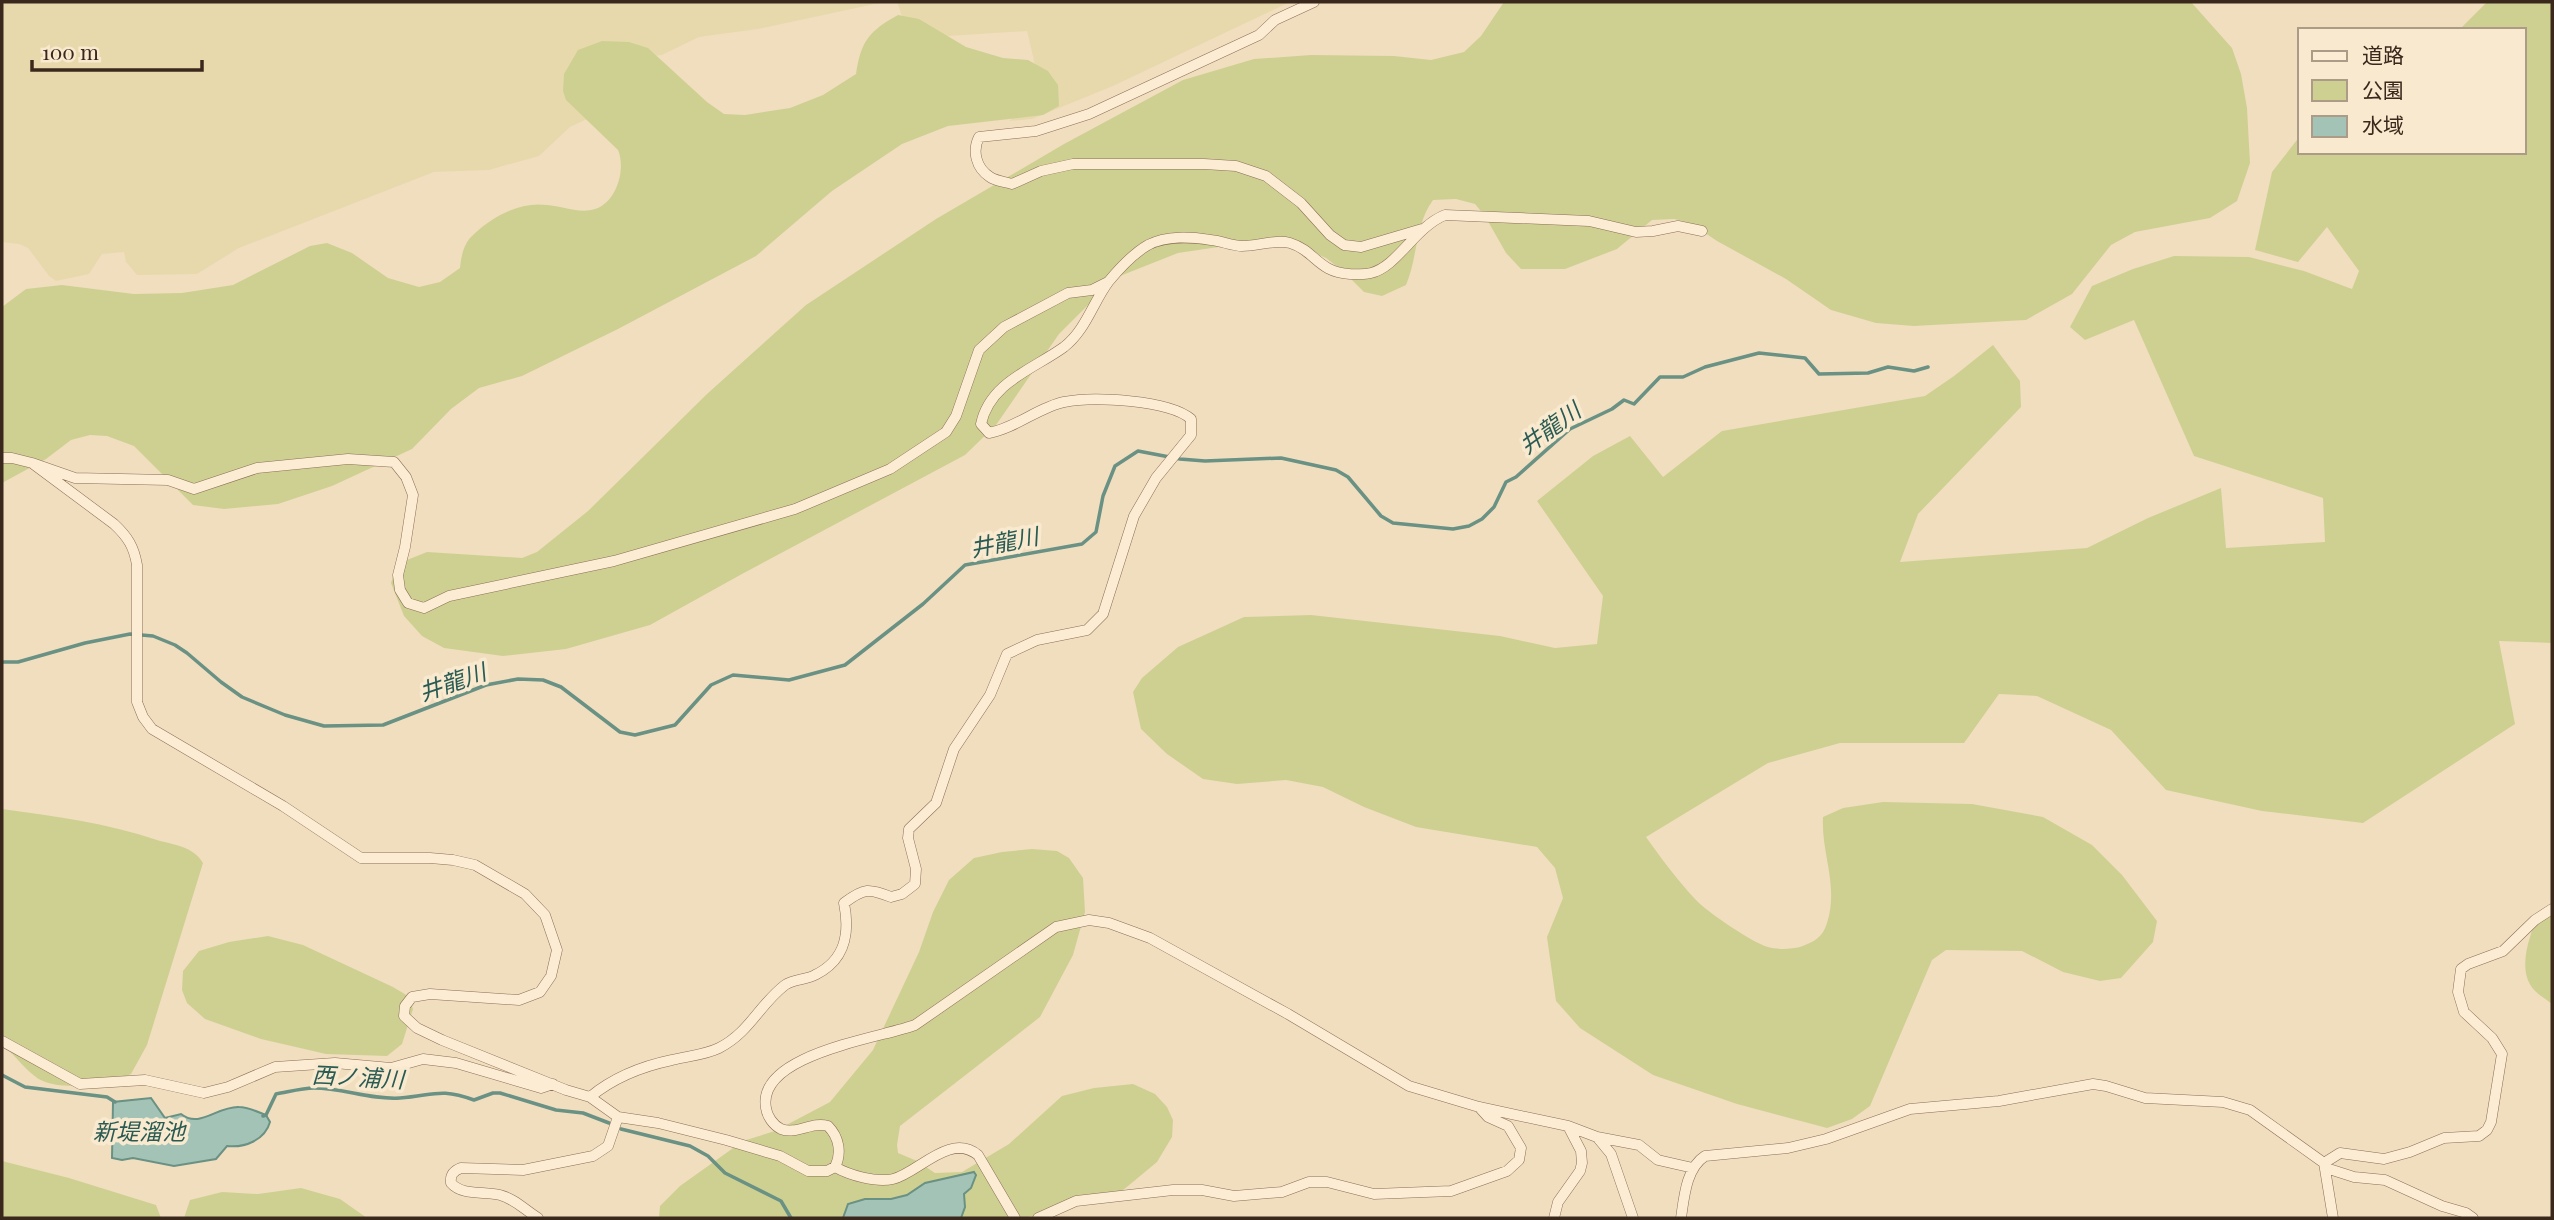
<svg xmlns="http://www.w3.org/2000/svg" width="2554" height="1220" viewBox="0 0 2554 1220" font-family="'Playfair Display','Noto Sans JP',serif">
<style>
.farmland{fill:#e7d9ac}
.green{fill:#ced092}
.water{fill:#a3c3b6;stroke:#699184;stroke-width:2}
.lines{fill:none;stroke-linecap:round;stroke-linejoin:round}
.stream{stroke:#699184;stroke-width:3.5}
.street-casing{stroke:#8b6e56;stroke-width:11}
.street{stroke:#fbecd3;stroke-width:10}
.labels{text-anchor:middle;dominant-baseline:central;stroke-width:7;stroke-linejoin:round;paint-order:stroke}
.water-label{font-size:23px;font-style:italic;fill:#2a5b53;stroke:#f8e9cf}
</style>
<rect width="100%" height="100%" fill="#f1debf"/>
<path class="farmland" d="M 2,2 L 884,2 L 758,29 L 699,37 L 662,55 L 610,61 L 602,112 L 570,127 L 539,156 L 489,170 L 434,172 L 239,248 L 197,274 L 137,275 L 126,262 L 124,252 L 102,254 L 89,274 L 56,281 L 49,276 L 28,248 L 19,244 L 2,242 Z
M 897,2 L 1290,2 L 1113,86 L 1032,119 L 1009,121 L 1042,95 L 1027,31 L 933,37 L 906,28 Z"/>
<path class="green" d="M 1504,2 L 2191,2 L 2232,48 L 2241,74 L 2247,108 L 2250,163 L 2237,201 L 2210,218 L 2135,232 L 2111,245 L 2072,294 L 2026,320 L 1914,326 L 1876,323 L 1831,310 L 1786,279 L 1717,241 L 1690,223 L 1674,219 L 1652,220 L 1617,249 L 1565,269 L 1521,269 L 1506,253 L 1485,216 L 1475,204 L 1456,199 L 1433,200 C 1415,224 1418,257 1406,285 L 1382,296 L 1364,292 L 1344,272 L 1326,258 L 1303,248 L 1259,241 L 1178,253 L 1115,278 L 1059,334 L 996,425 L 965,455 L 742,574 L 650,625 L 566,649 L 503,656 L 444,648 L 422,636 L 404,616 L 391,583 L 397,564 L 427,552 L 522,558 L 537,552 L 588,511 L 707,394 L 806,305 L 936,219 L 1064,144 L 1183,80 L 1254,59 L 1311,55 L 1394,56 L 1431,60 L 1464,52 L 1481,36 Z
M 2487,2 L 2552,2 L 2552,643 L 2499,641 L 2515,724 L 2363,823 L 2262,811 L 2166,790 L 2111,730 L 2037,696 L 1999,694 L 1964,743 L 1840,743 L 1768,763 L 1646,837 C 1661,858 1678,881 1696,900 C 1707,912 1753,943 1768,947 C 1778,950 1792,949 1800,947 C 1814,942 1823,937 1827,923 C 1839,885 1821,854 1823,817 L 1843,808 L 1883,802 L 1972,804 L 2043,817 L 2092,845 L 2122,875 L 2157,921 L 2153,942 L 2121,978 L 2100,981 L 2063,972 L 2022,951 L 1946,950 L 1932,960 L 1870,1106 L 1852,1119 L 1827,1128 L 1737,1104 L 1653,1075 L 1580,1028 L 1556,1001 L 1547,937 L 1563,898 L 1555,868 L 1537,847 L 1416,827 L 1364,807 L 1323,787 L 1286,780 L 1237,784 L 1203,779 L 1167,754 L 1141,729 L 1133,692 L 1142,678 L 1178,647 L 1244,617 L 1311,615 L 1500,636 L 1555,648 L 1597,644 L 1603,596 L 1537,501 L 1593,456 L 1630,436 L 1663,477 L 1722,431 L 1925,396 L 1954,376 L 1993,345 L 2020,381 L 2021,407 L 1918,514 L 1900,562 L 2087,548 L 2148,518 L 2221,488 L 2226,548 L 2325,542 L 2323,498 L 2194,456 L 2134,320 L 2085,340 L 2070,327 L 2092,286 L 2133,269 L 2174,256 L 2249,257 L 2304,271 L 2352,289 L 2359,271 L 2327,227 L 2298,262 L 2255,250 L 2272,172 L 2300,136 L 2300,152 L 2524,152 L 2524,30 L 2459,30 Z
M 898,15 L 919,19 L 966,47 L 1003,58 L 1028,60 L 1048,71 L 1058,85 L 1059,106 L 1043,115 L 948,126 L 902,144 L 832,191 L 756,256 L 618,329 L 522,376 L 479,388 L 451,409 L 412,449 L 332,486 L 278,504 L 224,509 L 193,505 L 134,446 L 107,436 L 90,435 L 71,440 L 46,459 L 2,483 L 2,307 L 26,289 L 62,285 L 134,294 L 182,293 L 233,285 L 310,246 L 327,243 L 352,253 L 388,278 L 419,287 L 440,282 L 460,268 C 461,258 463,246 470,238 C 489,218 519,201 547,205 C 562,206 579,214 595,209 C 617,202 626,169 618,150 L 566,100 L 563,91 L 564,74 L 578,50 L 602,41 L 629,42 L 648,48 L 707,102 L 724,114 L 745,115 L 790,108 L 823,95 L 856,74 C 861,41 869,31 898,15 Z
M 2,809 C 55,816 106,823 157,840 C 174,845 193,846 203,863 L 147,1045 L 131,1074 C 108,1084 66,1091 43,1081 C 31,1077 13,1053 2,1044 Z
M 1032,849 L 1057,851 L 1069,858 L 1083,878 L 1085,912 L 1073,955 L 1040,1017 L 900,1126 L 897,1145 L 898,1153 L 917,1161 L 935,1173 L 962,1172 L 1009,1144 L 1062,1096 L 1094,1088 L 1133,1084 L 1155,1094 L 1167,1107 L 1173,1120 L 1172,1137 L 1157,1162 L 1122,1191 L 1065,1209 L 1023,1218 L 659,1218 L 660,1206 L 680,1186 L 743,1141 L 775,1131 L 830,1102 L 873,1050 L 919,952 L 933,912 L 949,880 L 974,858 L 1002,852 Z
M 2552,913 L 2552,1004 C 2546,999 2535,993 2531,986 C 2518,966 2530,935 2538,915 Z
M 268,936 L 303,945 L 393,987 L 408,996 L 413,1009 L 402,1044 L 387,1056 L 326,1054 L 261,1039 L 205,1019 L 187,1003 L 182,990 L 183,971 L 199,951 L 229,942 Z
M 2,1161 L 69,1178 L 156,1205 L 161,1218 L 2,1218 Z
M 301,1188 L 340,1199 L 367,1218 L 184,1218 L 190,1200 L 222,1192 L 258,1194 Z"/>
<path class="water" d="M 151,1098 L 165,1118 L 181,1114 C 200,1129 217,1106 239,1107 C 248,1107 258,1112 266,1115 L 270,1122 C 265,1140 245,1148 227,1146 L 216,1159 L 174,1166 L 133,1158 L 122,1160 L 112,1158 L 113,1102 Z
M 974,1172 L 976,1175 L 971,1188 L 964,1194 L 965,1207 L 961,1218 L 843,1218 L 848,1204 L 865,1199 L 891,1199 L 907,1195 L 925,1183 Z"/>
<g class="lines">
<path class="stream" d="M 2,662 L 18,662 L 85,643 L 130,634 L 153,636 L 175,645 L 187,653 L 221,682 L 242,697 L 285,715 L 324,726 L 383,725 L 486,685 L 518,679 L 543,680 L 561,687 L 620,732 L 635,735 L 675,725 L 711,685 L 733,675 L 789,680 L 845,665 L 923,604 L 965,565 L 1082,544 L 1096,532 L 1103,496 L 1115,466 L 1138,451 L 1180,459 L 1205,461 L 1281,458 L 1336,470 L 1348,477 L 1381,516 L 1393,523 L 1453,529 L 1469,526 L 1482,519 L 1494,507 L 1506,482 L 1516,477 L 1570,429 L 1612,409 L 1624,400 L 1634,404 L 1660,377 L 1683,377 L 1705,367 L 1759,353 L 1805,358 L 1819,374 L 1868,373 L 1888,367 L 1914,371 L 1928,367
M 2,1075 L 25,1087 L 107,1097 L 115,1102
M 263,1116 L 266,1115 L 276,1094 C 288,1092 302,1088 314,1088 C 343,1088 370,1100 400,1098 C 433,1096 439,1087 474,1100 L 493,1093 L 500,1093 L 556,1110 L 583,1113 L 609,1123
M 621,1129 L 690,1146 L 708,1156 L 725,1173 L 781,1201 L 791,1218"/>
<g class="street-casing">
<path id="street" d="M 1314,2 L 1275,20 L 1259,35 L 1089,114 L 1036,131 L 979,137 C 972,151 976,168 990,177 C 996,181 1005,182 1012,184 L 1041,171 L 1073,164 L 1204,164 L 1236,166 L 1266,176 L 1301,203 L 1330,235 L 1344,245 L 1361,247 L 1422,229
M 2,458 L 12,458 L 32,463 L 75,478 L 168,480 L 194,489 L 257,468 L 348,459 L 394,462 L 406,477 L 413,495 L 405,547 L 398,575 L 400,590 L 408,603 L 424,608 L 449,596 L 614,561 L 795,509 L 890,469 L 946,432 L 956,416 L 979,350 L 1004,327 L 1068,293 L 1092,290 L 1108,282
M 32,463 L 114,524 C 128,537 134,547 137,565 L 137,702 L 143,717 L 152,729 L 283,806 L 361,858 L 430,858 L 453,860 L 475,865 L 525,894 L 545,915 L 557,950 L 551,976 L 540,992 L 519,1000 L 430,994 L 412,997 L 405,1006 L 404,1016 L 417,1028 L 442,1040 L 566,1090 L 590,1097 L 618,1117 L 658,1123 L 726,1140 L 780,1156 L 808,1171 L 827,1171 L 835,1167 C 842,1153 839,1137 828,1126 C 812,1121 797,1135 781,1129 C 773,1125 767,1116 766,1108 C 756,1054 881,1038 915,1025 L 1056,927 L 1089,920 L 1109,923 L 1150,938 L 1288,1014 L 1409,1086 L 1479,1107 L 1568,1126 L 1597,1137 L 1639,1145 L 1658,1160 L 1693,1168
M 2,1041 L 80,1084 L 145,1080 L 204,1093 L 228,1087 L 275,1067 L 335,1063 L 391,1068 L 423,1059 L 456,1063 L 541,1088 L 553,1084
M 590,1097 C 613,1078 643,1066 672,1060 C 687,1056 705,1055 719,1048 C 750,1032 759,1005 785,985 C 793,979 806,980 815,975 C 846,960 850,933 844,903 C 864,888 869,888 891,897 L 902,894 L 915,884 L 916,869 L 908,838 L 909,829 L 936,803 L 954,749 L 990,695 L 1007,654 L 1037,640 L 1087,630 L 1103,614 L 1134,516 L 1156,478 L 1191,435 L 1191,419 C 1169,400 1093,396 1064,402 C 1039,407 1016,428 989,433 L 981,424 C 990,382 1034,369 1064,347 C 1086,330 1093,302 1109,281 C 1119,269 1134,253 1148,245 C 1167,235 1191,237 1211,240 C 1222,241 1232,246 1242,246 C 1258,246 1276,239 1290,243 C 1316,251 1317,272 1350,274 C 1357,274 1364,275 1371,273 C 1397,267 1415,227 1445,215 L 1589,221 L 1636,232 L 1653,231 L 1678,226 L 1702,231
M 1597,1137 L 1611,1154 L 1633,1218
M 2324,1163 L 2340,1153 L 2384,1159 L 2410,1152 L 2444,1138 L 2479,1136 L 2487,1130 L 2491,1122 L 2502,1054 L 2492,1038 L 2464,1012 L 2458,992 L 2461,969 L 2468,964 L 2503,951 L 2535,920 L 2552,909
M 835,1167 C 849,1175 876,1183 893,1179 C 918,1173 950,1132 978,1155 L 1015,1218
M 2326,1168 L 2354,1177 L 2385,1180 L 2442,1206 L 2466,1213 L 2473,1218
M 538,1218 C 525,1210 515,1199 500,1195 C 484,1191 462,1196 451,1183 C 450,1175 453,1171 461,1168 L 523,1170 L 593,1156 L 608,1146 L 618,1117
M 1038,1218 L 1076,1201 L 1173,1190 L 1202,1190 L 1234,1196 L 1282,1192 L 1309,1182 L 1327,1182 L 1374,1194 L 1451,1191 L 1507,1171 L 1519,1160 L 1521,1148 L 1508,1126 L 1488,1117 L 1479,1107
M 1554,1218 L 1558,1202 L 1580,1171 L 1582,1163 L 1581,1151 L 1568,1126
M 1681,1218 C 1684,1198 1686,1168 1705,1156 L 1788,1148 L 1826,1139 L 1910,1109 L 1999,1101 L 2093,1084 L 2106,1086 L 2145,1098 L 2223,1102 L 2250,1110 L 2324,1163 L 2333,1218"/>
</g>
<use href="#street" class="street"/>
</g>
<g class="labels">
<g class="water-label">
<text transform="translate(1549 427) rotate(-36)">井龍川</text>
<text transform="translate(1004 541) rotate(-11)">井龍川</text>
<text transform="translate(452 681) rotate(-19)">井龍川</text>
<text transform="translate(358 1076) rotate(3)">西ノ浦川</text>
<text x="139" y="1130">新堤溜池</text>
</g>
</g>
<rect width="2554" height="1220" fill="none" stroke="#3a281c" stroke-width="7"/>
<rect x="2298" y="28" width="228" height="126" fill="#f8e9cf" stroke="#ac9c87" stroke-width="2"/>
<rect x="2312" y="51" width="35" height="10" fill="#fbecd3" stroke="#ac9c87" stroke-width="2"/>
<text x="2362" y="63" font-size="21" fill="#3a281c">道路</text>
<rect x="2312" y="80" width="35" height="21" fill="#ced092" stroke="#ac9c87" stroke-width="2"/>
<text x="2362" y="98" font-size="21" fill="#3a281c">公園</text>
<rect x="2312" y="116" width="35" height="21" fill="#a3c3b6" stroke="#ac9c87" stroke-width="2"/>
<text x="2362" y="133" font-size="21" fill="#3a281c">水域</text>
<path d="M32 60v10h170v-10" fill="none" stroke="#3a281c" stroke-width="3.5"/>
<text x="42" y="60" font-size="21" fill="#3a281c" stroke="#f8e9cf" stroke-width="5" paint-order="stroke">100 m</text>
</svg>
